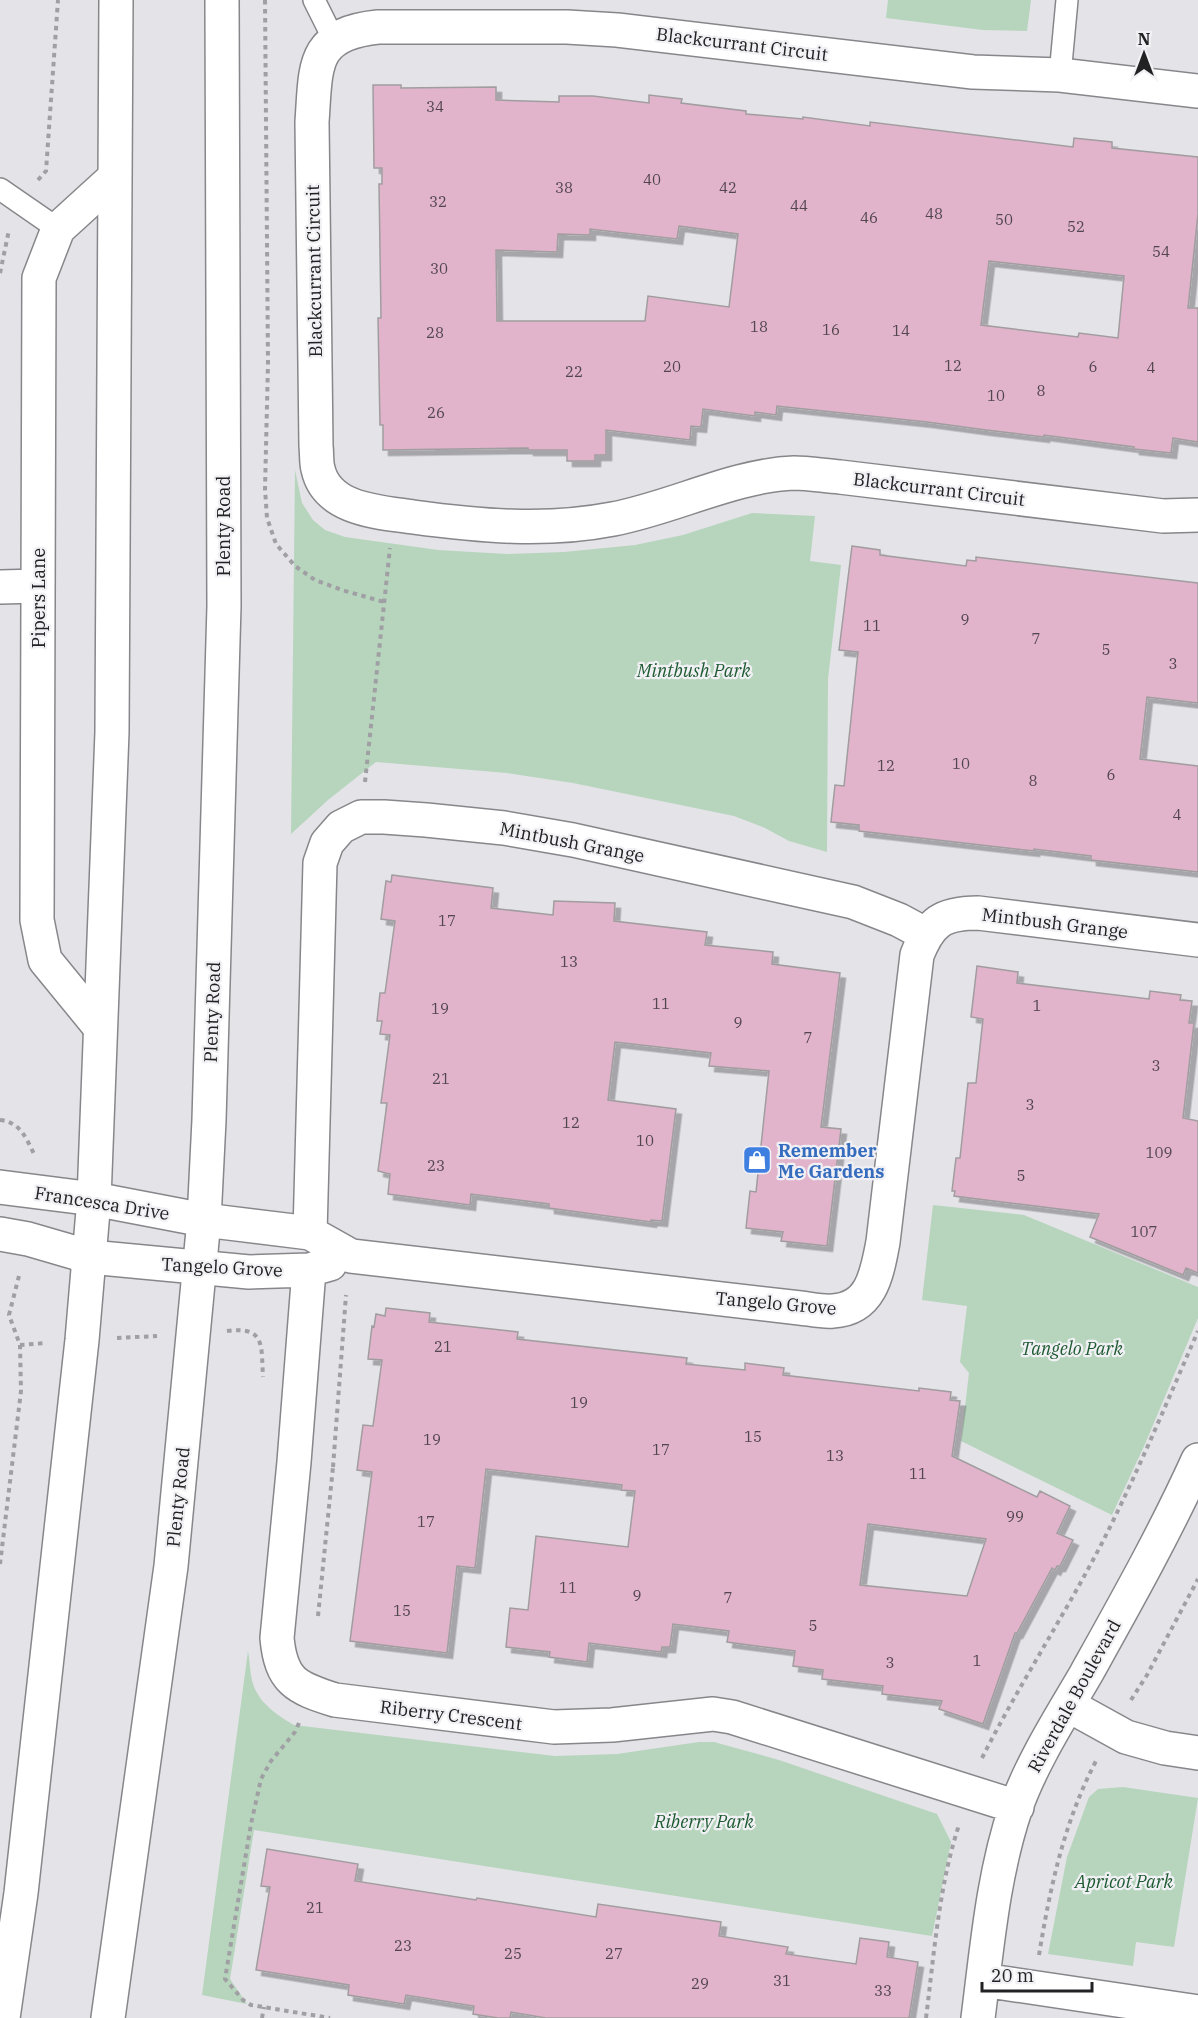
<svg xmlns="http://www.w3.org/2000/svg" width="1198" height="2018" viewBox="0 0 1198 2018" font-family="'IBM Plex Serif',serif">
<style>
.green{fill:#b7d5bd}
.building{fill:#e1b4cc;stroke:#a19d9f;stroke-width:1.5;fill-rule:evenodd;filter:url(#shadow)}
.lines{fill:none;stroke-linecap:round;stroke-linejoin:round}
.service-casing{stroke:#87878b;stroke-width:24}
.minor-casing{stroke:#87878b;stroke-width:36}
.tertiary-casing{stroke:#87878b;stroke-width:36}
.trunk-casing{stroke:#87878b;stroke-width:36}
.path{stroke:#a0a0a4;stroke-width:4;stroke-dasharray:4.5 4.5;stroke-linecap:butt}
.service{stroke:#fff;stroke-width:21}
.minor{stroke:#fff;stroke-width:33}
.tertiary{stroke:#fff;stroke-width:33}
.trunk{stroke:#fff;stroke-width:33}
.labels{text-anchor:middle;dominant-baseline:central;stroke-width:4.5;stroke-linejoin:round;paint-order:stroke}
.number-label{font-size:15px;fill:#52464e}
.street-label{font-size:18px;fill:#222224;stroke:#f1f1f5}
.park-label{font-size:18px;font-style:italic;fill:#1f5b32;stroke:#f1f1f5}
.shop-label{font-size:18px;font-weight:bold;fill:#366cbe;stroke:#f1f1f5;text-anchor:start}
</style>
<defs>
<filter id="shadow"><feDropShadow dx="5.5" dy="5.5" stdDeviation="0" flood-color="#0004"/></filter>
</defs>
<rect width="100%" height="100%" fill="#e3e3e8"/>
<path class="green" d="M 888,0 L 1031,0 L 1027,31 L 983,30 L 886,18 Z
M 295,470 L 302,503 L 313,520 L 325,530 L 345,537 L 438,550 L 507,554 L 564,552 L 635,545 L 683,535 L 752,513 L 815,516 L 810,561 L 841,565 L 828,679 L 827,852 L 789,841 L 765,828 L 734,816 L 573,783 L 507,773 L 376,762 L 328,800 L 291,834 Z
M 933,1205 L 1024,1215 L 1198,1287 L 1198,1318 L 1145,1444 L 1112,1515 L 961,1441 L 969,1373 L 960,1362 L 967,1306 L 922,1300 Z
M 248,1651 C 250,1662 250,1674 253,1684 C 259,1703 278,1716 294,1725 L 555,1756 L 617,1754 L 699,1742 L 714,1742 L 779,1760 L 937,1814 L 951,1842 L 932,1936 L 254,1830 L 230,1979 L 247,2004 L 202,1995 Z
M 1123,1787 L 1198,1798 L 1174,1947 L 1136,1942 L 1133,1966 L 1048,1954 L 1067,1857 L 1089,1797 L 1098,1789 Z"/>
<path class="building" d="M 373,85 L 401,85 L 401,88 L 496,87 L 496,100 L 559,102 L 559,96 L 593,96 L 649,103 L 649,95 L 682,99 L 681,103 L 746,111 L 746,114 L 803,119 L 803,117 L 870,126 L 870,122 L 1073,147 L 1074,138 L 1112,142 L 1112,148 L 1198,157 L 1198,214 L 1188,308 L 1198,308 L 1198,442 L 1173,438 L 1171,453 L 1134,449 L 1134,447 L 1044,435 L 1044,437 L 986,430 L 927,422 L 777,406 L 776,415 L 755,412 L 755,416 L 703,409 L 701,427 L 691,426 L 690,440 L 606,430 L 606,455 L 595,455 L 595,461 L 567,461 L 567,450 L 528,450 L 528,448 L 383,450 L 383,425 L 380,425 L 378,318 L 381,318 L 379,184 L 382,184 L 382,168 L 374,168 ZM 679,226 L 738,234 L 729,307 L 648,296 L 645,321 L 497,321 L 496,250 L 557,252 L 558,234 L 590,235 L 590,229 L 677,239 ZM 989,261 L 1124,276 L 1118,338 L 1079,333 L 1078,337 L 981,325 Z
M 852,546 L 880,550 L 880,555 L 966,566 L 967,560 L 976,561 L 976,557 L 1198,583 L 1198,703 L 1147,697 L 1140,759 L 1198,766 L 1198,872 L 1091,860 L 1091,856 L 1034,849 L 1034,851 L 859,831 L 859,825 L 831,822 L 835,785 L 844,786 L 858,652 L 839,650 Z
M 392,875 L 493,888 L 491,908 L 553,915 L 554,901 L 615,903 L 614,921 L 707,932 L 705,945 L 773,952 L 772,964 L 840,973 L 821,1127 L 841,1129 L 827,1246 L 781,1241 L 783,1232 L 746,1228 L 750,1191 L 756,1192 L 769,1071 L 709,1066 L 711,1053 L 615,1042 L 608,1100 L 676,1109 L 662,1221 L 651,1220 L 651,1222 L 549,1208 L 549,1204 L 471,1194 L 470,1205 L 388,1194 L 390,1174 L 378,1171 L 387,1103 L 381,1103 L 390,1035 L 380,1034 L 382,1021 L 377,1021 L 380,993 L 385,993 L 395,921 L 381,919 L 386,881 L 391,882 Z
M 977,966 L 1018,972 L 1017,983 L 1149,999 L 1150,991 L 1181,995 L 1180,1000 L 1192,1001 L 1189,1023 L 1194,1023 L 1183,1118 L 1198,1121 L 1198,1273 L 1186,1268 L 1183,1275 L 1090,1237 L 1099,1214 L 954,1196 L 955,1191 L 952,1191 L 956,1158 L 960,1158 L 968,1083 L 976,1083 L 983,1019 L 971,1017 Z
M 386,1308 L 430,1313 L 429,1322 L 518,1332 L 517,1339 L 687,1358 L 686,1364 L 745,1370 L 745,1363 L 784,1368 L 783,1375 L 919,1391 L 919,1388 L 951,1392 L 950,1400 L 960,1401 L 952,1456 L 1037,1497 L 1040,1491 L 1070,1506 L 1057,1533 L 1073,1540 L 1060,1566 L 1057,1566 L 1055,1570 L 1052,1568 L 1017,1633 L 1015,1633 L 983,1724 L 939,1709 L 942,1701 L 882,1694 L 883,1686 L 822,1679 L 823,1670 L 793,1666 L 795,1651 L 727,1642 L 729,1631 L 673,1624 L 670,1647 L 662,1647 L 661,1652 L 589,1643 L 587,1662 L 549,1657 L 550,1652 L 506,1647 L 510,1608 L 528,1610 L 536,1536 L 628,1547 L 635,1491 L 621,1490 L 622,1485 L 486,1469 L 475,1568 L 457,1566 L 447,1653 L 350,1641 L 372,1472 L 357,1470 L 363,1425 L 373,1426 L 382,1360 L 368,1359 L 372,1326 L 374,1327 L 376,1314 L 385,1316 ZM 868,1524 L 986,1539 L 967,1596 L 860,1585 Z
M 267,1849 L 358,1864 L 355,1881 L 476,1900 L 477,1898 L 596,1917 L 598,1904 L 721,1922 L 719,1936 L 788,1947 L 786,1954 L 856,1964 L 860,1938 L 889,1942 L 887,1957 L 918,1962 L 909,2018 L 546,2018 L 511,2012 L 510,2018 L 498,2018 L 473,2014 L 474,2006 L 406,1995 L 404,2004 L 348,1995 L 349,1985 L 256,1970 L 270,1887 L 261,1886 Z"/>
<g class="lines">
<g class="service-casing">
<path id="service" d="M 314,0 L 334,40
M 1060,75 L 1067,0
M 0,189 L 58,229"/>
</g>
<g class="minor-casing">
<path id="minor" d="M 1198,91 L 1060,75 L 973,72 L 617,30 L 567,27 L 378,27 C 311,34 316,66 312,122 L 316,446 C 317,454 316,462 318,469 C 327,510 379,512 413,517 C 480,526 546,532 613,519 C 672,508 735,475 794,473 C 809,473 825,476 840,477 L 1163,516 L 1198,515
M 0,587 L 38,586
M 99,1026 L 45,960 L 37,920 L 39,278 L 58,229 L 114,178
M 204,1220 L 310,1233 L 351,1256 L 800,1308 C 810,1309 822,1312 833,1311 C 872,1309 877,1273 883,1242 L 917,955 C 930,922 942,913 978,913 L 1198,940
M 310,1233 L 320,863 L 327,843 L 341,827 L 361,817 L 384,817 L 426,820 L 504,828 L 573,840 L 853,902 L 899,920 L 925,934
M 90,1257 L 249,1272 L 309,1270 L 330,1264
M 309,1270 L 294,1462 L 277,1638 C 281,1681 296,1688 335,1700 L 554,1727 L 612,1725 L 713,1714 L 732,1717 L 1017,1807
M 1068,1705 L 1126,1737 L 1165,1748 L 1198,1753
M 983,1980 L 1198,2012
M 978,2018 C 987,1948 993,1874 1016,1807 C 1033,1760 1061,1717 1086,1674 C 1125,1604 1165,1533 1198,1460"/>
</g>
<g class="tertiary-casing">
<path id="tertiary" d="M 0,1187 L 94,1199 L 204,1220
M 0,1234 L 28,1239 L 90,1257"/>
</g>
<g class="trunk-casing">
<path id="trunk" d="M 3,2018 L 21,1893 L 82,1340 L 94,1199 L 112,732 L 116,0
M 108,2018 L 171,1566 L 204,1220 L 209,1120 L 224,606 L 222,0"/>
</g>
<path class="path" d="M 265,0 L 268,363 L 265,489 L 267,518 L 276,544 L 295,566 L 315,580 L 342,590 L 384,602
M 38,180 L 46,171 L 58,0
M 0,273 L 9,230
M 365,782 L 390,548
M 0,1120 C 21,1122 27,1140 35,1156
M 227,1331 C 266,1326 261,1346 263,1377
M 117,1338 L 157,1336
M 20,1345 L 46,1343
M 333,1467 L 346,1295
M 0,1564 L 21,1391 L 20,1345 L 9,1315 L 20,1272
M 318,1616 L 333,1467
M 1131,1700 L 1147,1675 L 1198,1579
M 299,1723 L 295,1732 L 271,1761 L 261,1779 L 251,1824 L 225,1979 L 243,2000 L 251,2005 L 330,2018
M 982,1758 C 1019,1685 1064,1616 1102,1543 C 1137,1474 1167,1402 1198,1331
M 1039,1955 C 1050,1888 1064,1822 1096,1761
M 262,2018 L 264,2007
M 926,2018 C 934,1955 939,1885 959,1825"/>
<use href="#service" class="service"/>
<use href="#minor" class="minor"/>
<use href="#tertiary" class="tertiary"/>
<use href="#trunk" class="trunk"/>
</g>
<defs>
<g id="shop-square" transform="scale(1.5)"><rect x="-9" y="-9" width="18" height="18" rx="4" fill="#3f7fe0" stroke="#f1f1f5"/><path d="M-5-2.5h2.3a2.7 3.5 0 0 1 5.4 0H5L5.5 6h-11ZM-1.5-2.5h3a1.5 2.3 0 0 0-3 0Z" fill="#fff"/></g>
</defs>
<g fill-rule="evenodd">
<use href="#shop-square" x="757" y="1160"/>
</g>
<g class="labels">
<g class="number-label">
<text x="435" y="106">34</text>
<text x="652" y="179">40</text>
<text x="564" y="187">38</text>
<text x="728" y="187">42</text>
<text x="438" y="201">32</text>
<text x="799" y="205">44</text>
<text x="934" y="213">48</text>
<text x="869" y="217">46</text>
<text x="1004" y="219">50</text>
<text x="1076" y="226">52</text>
<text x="1161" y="251">54</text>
<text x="439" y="268">30</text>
<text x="759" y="326">18</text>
<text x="831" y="329">16</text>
<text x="901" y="330">14</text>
<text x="435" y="332">28</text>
<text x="953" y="365">12</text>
<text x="672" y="366">20</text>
<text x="1093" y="366">6</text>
<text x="1151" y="367">4</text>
<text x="574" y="371">22</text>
<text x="1041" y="390">8</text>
<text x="996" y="395">10</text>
<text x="436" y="412">26</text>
<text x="965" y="619">9</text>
<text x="872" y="625">11</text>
<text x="1036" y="638">7</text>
<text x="1106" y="649">5</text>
<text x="1173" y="663">3</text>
<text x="961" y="763">10</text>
<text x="886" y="765">12</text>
<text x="1111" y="774">6</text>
<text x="1033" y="780">8</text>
<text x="1177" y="814">4</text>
<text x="447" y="920">17</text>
<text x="569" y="961">13</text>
<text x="661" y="1003">11</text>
<text x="1037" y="1005">1</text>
<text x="440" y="1008">19</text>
<text x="738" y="1022">9</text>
<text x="808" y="1037">7</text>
<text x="1156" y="1065">3</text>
<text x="441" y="1078">21</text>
<text x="1030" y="1104">3</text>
<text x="571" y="1122">12</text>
<text x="645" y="1140">10</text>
<text x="1159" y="1152">109</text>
<text x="436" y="1165">23</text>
<text x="1021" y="1175">5</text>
<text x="1144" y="1231">107</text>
<text x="443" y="1346">21</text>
<text x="579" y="1402">19</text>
<text x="753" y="1436">15</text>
<text x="432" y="1439">19</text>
<text x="661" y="1449">17</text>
<text x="835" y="1455">13</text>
<text x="918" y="1473">11</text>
<text x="1015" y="1516">99</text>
<text x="426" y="1521">17</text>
<text x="568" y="1587">11</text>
<text x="637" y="1595">9</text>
<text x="728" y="1597">7</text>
<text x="402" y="1610">15</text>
<text x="813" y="1625">5</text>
<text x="977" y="1660">1</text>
<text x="890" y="1662">3</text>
<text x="315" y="1907">21</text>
<text x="403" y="1945">23</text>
<text x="513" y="1953">25</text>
<text x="614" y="1953">27</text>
<text x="782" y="1980">31</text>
<text x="700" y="1983">29</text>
<text x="883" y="1990">33</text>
</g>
<g class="street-label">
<text transform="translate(742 44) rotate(7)">Blackcurrant Circuit</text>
<text transform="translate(314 271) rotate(-91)">Blackcurrant Circuit</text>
<text transform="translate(939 489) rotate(7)">Blackcurrant Circuit</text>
<text transform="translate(223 526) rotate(-90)">Plenty Road</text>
<text transform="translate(38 598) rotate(-90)">Pipers Lane</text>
<text transform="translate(572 842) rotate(11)">Mintbush Grange</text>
<text transform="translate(1055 923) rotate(7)">Mintbush Grange</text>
<text transform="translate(212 1012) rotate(-88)">Plenty Road</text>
<text transform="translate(102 1203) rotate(9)">Francesca Drive</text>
<text transform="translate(222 1267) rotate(3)">Tangelo Grove</text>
<text transform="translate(776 1303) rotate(5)">Tangelo Grove</text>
<text transform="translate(178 1497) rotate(-84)">Plenty Road</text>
<text transform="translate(1074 1696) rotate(-61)">Riverdale Boulevard</text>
<text transform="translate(451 1715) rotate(7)">Riberry Crescent</text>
</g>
<g class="park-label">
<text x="694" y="670">Mintbush Park</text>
<text x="1072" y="1348">Tangelo Park</text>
<text x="704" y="1821">Riberry Park</text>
<text x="1124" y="1881">Apricot Park</text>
</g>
<g class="shop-label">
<text x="778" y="1150">Remember<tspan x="778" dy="21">Me Gardens</tspan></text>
</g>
</g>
<g transform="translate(1144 54)" stroke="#f1f1f5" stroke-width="4.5" paint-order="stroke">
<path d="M0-4.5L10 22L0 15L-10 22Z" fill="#222224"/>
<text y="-9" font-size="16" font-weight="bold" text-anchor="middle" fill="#222224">N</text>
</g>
<path d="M982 1982v9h110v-9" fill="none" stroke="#222224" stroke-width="3"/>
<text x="991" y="1982" font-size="18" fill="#222224" stroke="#f1f1f5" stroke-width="4.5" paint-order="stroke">20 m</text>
</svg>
